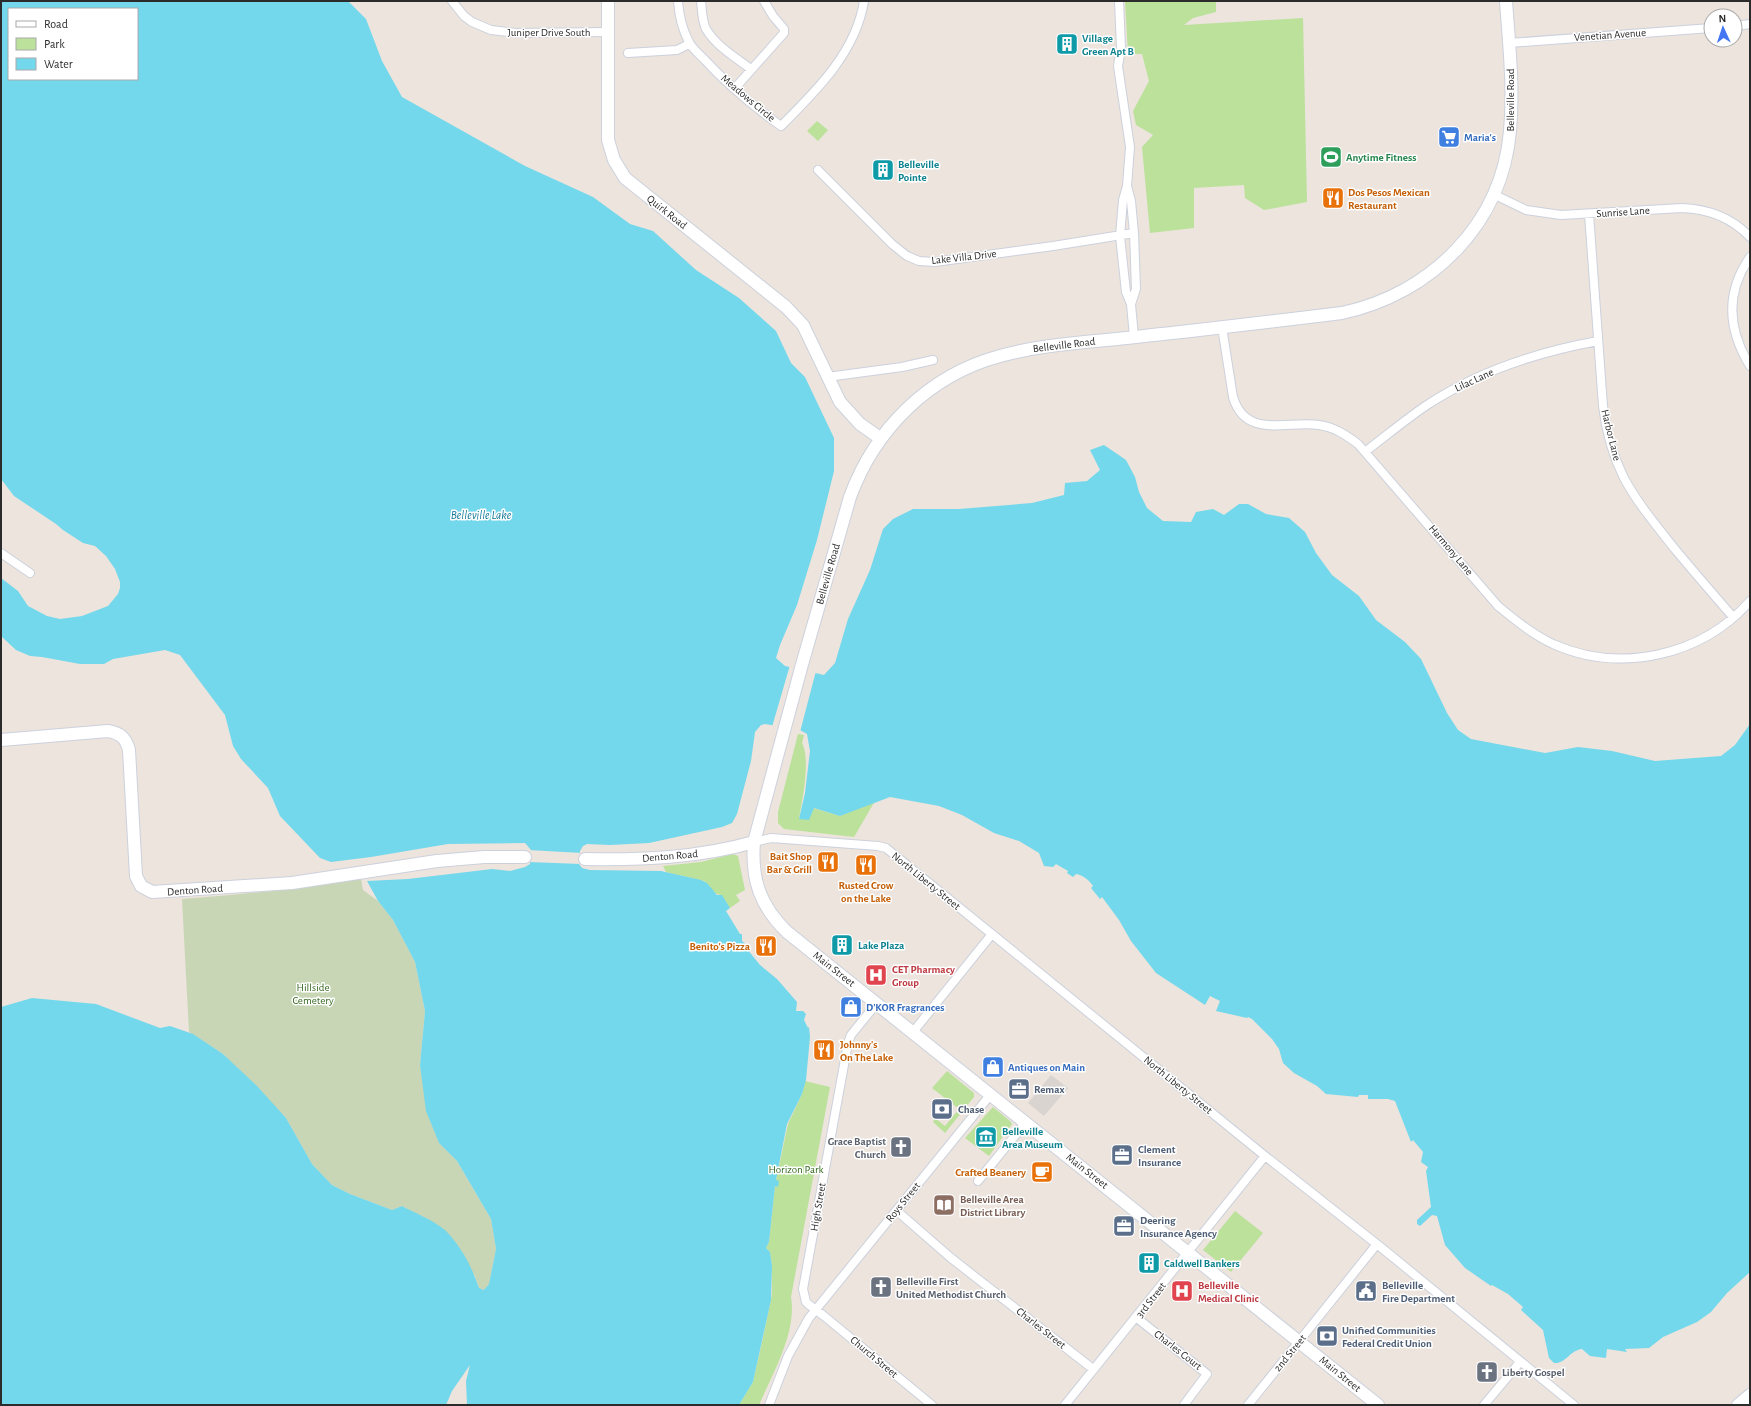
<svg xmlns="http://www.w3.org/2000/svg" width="1751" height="1406" viewBox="0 0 1751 1406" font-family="'Alegreya Sans',sans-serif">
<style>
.green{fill:#bbe19b}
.cemetery{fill:#c8d6b5}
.plaza{fill:#d9d4d0}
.water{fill:#73d8eb;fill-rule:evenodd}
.pier{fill:#ece4dd}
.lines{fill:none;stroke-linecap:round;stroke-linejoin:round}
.street-casing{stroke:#ccd1dc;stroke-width:10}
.secondary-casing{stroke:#ccd1dc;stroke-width:14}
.street{stroke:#fff;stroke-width:8}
.secondary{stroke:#fff;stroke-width:12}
.labels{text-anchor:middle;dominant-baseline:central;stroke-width:3;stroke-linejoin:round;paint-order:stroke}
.street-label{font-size:11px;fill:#2b2b2b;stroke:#fff}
.culture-label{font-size:11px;font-weight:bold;fill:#0d838f;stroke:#fff;text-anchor:start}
.shop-label{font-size:11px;font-weight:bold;fill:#366cbe;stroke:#fff;text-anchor:start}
.leisure-label{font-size:11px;font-weight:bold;fill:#27864d;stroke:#fff;text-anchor:start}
.food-label{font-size:11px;font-weight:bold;fill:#c56008;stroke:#fff;text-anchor:end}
.health-label{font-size:11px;font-weight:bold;fill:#be3a42;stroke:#fff;text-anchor:start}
.park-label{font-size:11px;fill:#33671c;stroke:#fff}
.service-label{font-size:11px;font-weight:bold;fill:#4e5e75;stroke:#fff;text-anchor:start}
.worship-label{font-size:11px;font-weight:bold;fill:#5b616d;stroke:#fff;text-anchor:start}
.education-label{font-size:11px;font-weight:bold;fill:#785e54;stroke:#fff;text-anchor:start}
.water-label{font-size:12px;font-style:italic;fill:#117899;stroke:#fff}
</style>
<rect width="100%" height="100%" fill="#ece4dd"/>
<path class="green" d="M 1125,1 L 1216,1 L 1216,12 L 1193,18 L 1184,25 L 1303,18 L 1307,202 L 1264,210 L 1245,198 L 1244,185 L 1194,188 L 1194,228 L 1150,233 L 1142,147 L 1153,135 L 1136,125 L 1133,111 L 1149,81 L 1142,54 L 1128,54 Z
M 817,121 L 828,130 L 818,141 L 807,131 Z
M 798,734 L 804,735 L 802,743 C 811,760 802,800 799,819 L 813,808 L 840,816 L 875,801 L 854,837 L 784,829 L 778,823 L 778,812 Z
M 733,854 L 738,856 L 745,890 L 736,895 L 740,901 L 730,908 L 722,896 L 715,893 L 704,881 L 666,872 L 663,866 L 701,862 Z
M 947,1071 L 974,1093 L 974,1097 L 945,1133 L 933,1122 L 935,1118 L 945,1126 L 959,1109 L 932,1088 Z
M 805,1081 L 830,1087 L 791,1297 C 797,1332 773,1373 759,1405 L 739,1405 L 753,1382 L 763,1338 L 772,1294 L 772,1266 L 770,1252 L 766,1248 L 769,1242 L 775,1186 L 777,1187 L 776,1180 L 788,1124 L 802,1094 Z
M 993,1107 L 1011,1122 L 1012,1124 L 989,1156 L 965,1138 Z
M 1235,1211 L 1263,1233 L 1231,1272 L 1203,1250 Z"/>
<path class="cemetery" d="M 361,879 L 363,890 L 378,901 L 393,920 L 415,962 L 425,1011 L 420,1065 L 439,1143 L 457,1161 L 491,1219 L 496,1249 L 489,1284 L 484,1290 L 479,1288 L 475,1276 L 444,1230 L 402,1206 L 392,1210 L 350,1194 L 332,1185 L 312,1164 L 286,1118 L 223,1054 L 189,1032 L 182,899 C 242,894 302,889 361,879 Z"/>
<path class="plaza" d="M 1051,1075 L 1068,1088 L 1044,1116 L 1028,1103 Z"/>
<path class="water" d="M 1,1 L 348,1 L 366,19 L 382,61 L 402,97 L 525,166 L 593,197 L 630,224 L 653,231 L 696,270 L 739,298 L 776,331 L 791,363 L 805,377 L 834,438 L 834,471 L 817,540 L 797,605 L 780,645 L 776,658 L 785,666 L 824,675 L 835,663 L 848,619 L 870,570 L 883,529 L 893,519 L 913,509 L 959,509 L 1032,503 L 1064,495 L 1065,483 L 1087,481 L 1100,470 L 1090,450 L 1104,445 L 1126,460 L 1135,477 L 1139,492 L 1147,508 L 1163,521 L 1191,522 L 1196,512 L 1213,509 L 1224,515 L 1239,504 L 1248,504 L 1266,514 L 1289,518 L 1305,532 L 1316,553 L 1332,575 L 1359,596 L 1376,620 L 1405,642 L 1421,659 L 1447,713 L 1458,730 L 1471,739 L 1545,753 L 1578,747 L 1612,751 L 1655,761 L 1721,756 L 1735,745 L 1750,724 L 1750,1272 L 1727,1293 L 1711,1312 L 1697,1322 L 1663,1337 L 1649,1348 L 1625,1349 L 1627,1352 L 1607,1349 L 1606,1358 L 1590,1356 L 1582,1349 C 1570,1350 1566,1364 1554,1363 L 1549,1358 L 1543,1330 L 1521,1310 L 1523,1307 L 1508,1294 L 1492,1285 L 1491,1286 L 1465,1268 L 1445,1245 L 1437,1216 L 1432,1215 L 1420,1226 L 1417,1224 L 1417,1220 L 1431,1207 L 1426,1171 L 1428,1167 L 1421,1162 L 1423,1152 L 1413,1140 L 1411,1142 L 1395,1101 L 1388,1099 L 1368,1099 L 1368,1095 L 1359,1095 L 1358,1097 L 1326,1094 L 1317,1086 L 1294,1073 L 1283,1063 L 1279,1049 L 1272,1039 L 1252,1019 L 1248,1017 L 1247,1018 L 1216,1011 L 1220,1001 L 1210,996 L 1205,1005 L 1156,973 L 1131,941 L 1119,920 L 1102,897 L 1100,899 L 1091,888 L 1093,886 C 1089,880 1083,875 1076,874 L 1073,877 L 1067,873 L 1068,871 L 1056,864 L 1053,867 L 1044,866 L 1039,853 L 1019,841 L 994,833 L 962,815 L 939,806 L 890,797 L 840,816 L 814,808 L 809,820 L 799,819 L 805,793 L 810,751 L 807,734 L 800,730 L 765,724 L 761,725 L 755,732 L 751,761 L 737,814 L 732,823 L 722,827 L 649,843 L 610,845 L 587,844 L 583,846 L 580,851 L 579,864 L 582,868 L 590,870 L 661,871 L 701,880 L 707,883 L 717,895 L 722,895 L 730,908 L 726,911 L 740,934 L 742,934 L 742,941 L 748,946 L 747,949 L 760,965 L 777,979 L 797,1002 L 796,1011 L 803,1011 L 806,1014 L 804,1020 L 808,1028 L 809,1027 L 810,1037 L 806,1080 L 802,1094 L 787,1124 L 776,1180 L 779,1181 L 778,1187 L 775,1186 L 769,1242 L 766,1248 L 770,1252 L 772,1266 L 771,1300 L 753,1382 L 739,1405 L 467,1405 L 466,1381 L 470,1365 L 452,1391 L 446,1405 L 1,1405 L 1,1007 L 32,998 L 96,1004 L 160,1028 L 170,1026 L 193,1034 L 223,1054 L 257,1086 L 286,1118 L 312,1164 L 332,1185 L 350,1194 L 392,1210 L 402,1206 C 415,1213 433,1220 445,1230 C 461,1246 472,1267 479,1288 L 484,1290 L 489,1284 L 496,1249 L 491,1219 L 457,1161 L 439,1143 L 426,1111 L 420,1065 L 425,1011 L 415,962 L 393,920 L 378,901 L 367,881 L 408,879 L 492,869 L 510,871 L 525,867 L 530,864 L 531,850 L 525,843 L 448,844 L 371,857 L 331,862 L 320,858 L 280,816 L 268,788 L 241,759 L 233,746 L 225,715 L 180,655 L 165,650 L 113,659 L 104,664 L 80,664 L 42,657 L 30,656 L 16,650 L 1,636 L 1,578 L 18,591 L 28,606 L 47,616 L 60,619 L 82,616 L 108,606 L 118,594 L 120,588 L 120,582 L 115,569 L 106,556 L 95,546 L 83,543 L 63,530 L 56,524 L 14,496 L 1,479 ZM 9,9 L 137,9 L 137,79 L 9,79 Z"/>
<path class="pier" d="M 790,665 L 816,671 L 800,732 L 772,727 Z
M 528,850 L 582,853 L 581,864 L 528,862 Z"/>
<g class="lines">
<g class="street-casing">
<path id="street" d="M 452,1 L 464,16 L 472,22 L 491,30 L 516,33 L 608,32
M 678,1 C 679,15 682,29 689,42 C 692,48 698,53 703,58 C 726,83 753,106 781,126 C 817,90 856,52 864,1
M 701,1 C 702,10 702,21 706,29 C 716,46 736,58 751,69
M 1119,1 L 1121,48 L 1118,66 L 1130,147 L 1127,186
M 1735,26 L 1750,24
M 1509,43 L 1711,28
M 628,53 L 677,50 L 689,44
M 735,88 L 784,33 L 784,29 L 773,16 L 764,1
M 818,170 L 892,244 L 907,256 L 919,261 L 935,262 L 1053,246 L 1134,233
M 1493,194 L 1526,210 L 1561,215 L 1682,208 C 1708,209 1732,218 1750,237
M 1589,214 L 1603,406 C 1606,431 1613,456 1624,478 C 1638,504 1656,525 1674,548 C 1693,571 1713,594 1733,617
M 1750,257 C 1725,293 1728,330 1750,366
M 1131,304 L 1136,289 L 1134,233 L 1131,201 L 1127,186 L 1123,200 L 1120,236 L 1126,292 L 1131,304 L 1134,337
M 1222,327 L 1233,397 C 1246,440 1288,420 1319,425 C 1334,427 1346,435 1358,444 L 1498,606 C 1515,620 1532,634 1553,644 C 1620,674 1702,656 1750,601
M 827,377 L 902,367 L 933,360
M 1366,451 C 1386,436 1406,419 1427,405 C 1479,371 1537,352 1598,341
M 1,553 L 30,573
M 754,842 L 771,838 L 878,846 L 886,848 L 1265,1156 L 1383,1249 L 1574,1405
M 877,1003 L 851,1035 L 848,1043 L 803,1289 L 806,1302 L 808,1304 L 824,1316 L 932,1405
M 913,1032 L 992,934
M 978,1181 L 1026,1122
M 897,1211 L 951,1258 L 1093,1369
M 1137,1318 L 1207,1374 L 1184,1405
M 769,1405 L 788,1356 L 809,1318 L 991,1094
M 1065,1405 L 1265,1156
M 1248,1405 L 1377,1244
M 1484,1405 L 1520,1362"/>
</g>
<g class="secondary-casing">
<path id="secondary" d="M 608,1 L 608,140 L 614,160 L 625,178 L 786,307 L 803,325 L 840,402 L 860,424 L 880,438
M 1,740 L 108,731 C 120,733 126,738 129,750 L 136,876 L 141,886 L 152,892 L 292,883 L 437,861 L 484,857 L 525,857
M 585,859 C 642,860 698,858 754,842
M 1378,1405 L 787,932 C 760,906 751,879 754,842 L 801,668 L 850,497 C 875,429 929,375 1000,356 C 1046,343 1096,342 1144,336 C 1210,329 1276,321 1342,313 C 1431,294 1502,224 1510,131 C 1514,88 1509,44 1506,1
M 1738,1405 L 1750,1395"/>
</g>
<use href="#street" class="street"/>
<use href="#secondary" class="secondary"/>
</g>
<defs>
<g id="building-square" transform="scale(1.15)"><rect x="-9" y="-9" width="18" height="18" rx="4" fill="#0f9aa8" stroke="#fff"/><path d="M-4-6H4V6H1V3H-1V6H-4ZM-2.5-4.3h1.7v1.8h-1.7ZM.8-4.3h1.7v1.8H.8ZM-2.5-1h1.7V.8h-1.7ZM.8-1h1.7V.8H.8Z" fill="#fff"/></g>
<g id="supermarket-square" transform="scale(1.15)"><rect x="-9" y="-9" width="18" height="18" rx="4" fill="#3f7fe0" stroke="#fff"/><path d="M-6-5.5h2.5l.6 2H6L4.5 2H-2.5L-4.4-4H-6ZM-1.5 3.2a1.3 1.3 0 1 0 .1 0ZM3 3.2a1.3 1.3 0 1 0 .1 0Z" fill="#fff"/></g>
<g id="stadium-square" transform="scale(1.15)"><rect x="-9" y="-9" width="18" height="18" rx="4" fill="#2e9e5b" stroke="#fff"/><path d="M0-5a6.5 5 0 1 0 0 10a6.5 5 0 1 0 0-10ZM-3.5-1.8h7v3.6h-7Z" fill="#fff"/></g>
<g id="restaurant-square" transform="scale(1.15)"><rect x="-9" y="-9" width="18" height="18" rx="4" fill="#e8710a" stroke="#fff"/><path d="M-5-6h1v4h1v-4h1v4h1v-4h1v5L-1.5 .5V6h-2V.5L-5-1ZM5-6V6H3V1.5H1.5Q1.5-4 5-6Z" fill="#fff"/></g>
<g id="hospital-square" transform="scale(1.15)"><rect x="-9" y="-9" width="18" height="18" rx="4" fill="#e0444e" stroke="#fff"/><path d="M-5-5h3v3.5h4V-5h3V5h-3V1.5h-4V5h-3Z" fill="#fff"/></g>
<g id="shop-square" transform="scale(1.15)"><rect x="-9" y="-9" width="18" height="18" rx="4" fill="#3f7fe0" stroke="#fff"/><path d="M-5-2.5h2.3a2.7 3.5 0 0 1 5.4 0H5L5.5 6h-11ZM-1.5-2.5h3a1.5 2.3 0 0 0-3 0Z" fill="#fff"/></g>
<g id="office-square" transform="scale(1.15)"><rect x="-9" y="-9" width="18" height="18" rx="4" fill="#5c6f8a" stroke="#fff"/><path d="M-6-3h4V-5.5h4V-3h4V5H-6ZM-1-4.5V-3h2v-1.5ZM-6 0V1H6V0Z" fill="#fff"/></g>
<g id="bank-square" transform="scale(1.15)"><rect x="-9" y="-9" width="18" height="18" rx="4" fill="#5c6f8a" stroke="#fff"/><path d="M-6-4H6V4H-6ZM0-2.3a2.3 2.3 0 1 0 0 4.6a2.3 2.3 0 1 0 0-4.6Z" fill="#fff"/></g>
<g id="museum-square" transform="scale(1.15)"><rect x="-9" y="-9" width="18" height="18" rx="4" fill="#0f9aa8" stroke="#fff"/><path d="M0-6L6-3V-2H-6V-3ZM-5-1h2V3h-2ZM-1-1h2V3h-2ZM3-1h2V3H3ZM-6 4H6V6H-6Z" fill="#fff"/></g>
<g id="church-square" transform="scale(1.15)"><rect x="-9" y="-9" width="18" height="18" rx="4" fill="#6b7280" stroke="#fff"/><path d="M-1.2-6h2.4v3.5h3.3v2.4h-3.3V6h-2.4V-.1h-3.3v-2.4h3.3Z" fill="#fff"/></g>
<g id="cafe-square" transform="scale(1.15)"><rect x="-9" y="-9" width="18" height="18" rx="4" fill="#e8710a" stroke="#fff"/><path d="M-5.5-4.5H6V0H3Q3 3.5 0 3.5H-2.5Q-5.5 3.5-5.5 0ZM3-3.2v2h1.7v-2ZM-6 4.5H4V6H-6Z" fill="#fff"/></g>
<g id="library-square" transform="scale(1.15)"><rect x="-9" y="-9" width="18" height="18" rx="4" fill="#8d6e63" stroke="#fff"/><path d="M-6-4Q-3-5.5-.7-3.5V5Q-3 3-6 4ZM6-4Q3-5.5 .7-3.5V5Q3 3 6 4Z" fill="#fff"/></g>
<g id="civic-square" transform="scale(1.15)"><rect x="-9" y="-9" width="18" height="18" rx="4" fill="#5c6f8a" stroke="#fff"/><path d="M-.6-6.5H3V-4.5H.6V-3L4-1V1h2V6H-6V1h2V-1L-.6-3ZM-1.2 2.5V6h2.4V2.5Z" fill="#fff"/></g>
</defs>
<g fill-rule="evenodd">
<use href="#building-square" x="1067" y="44"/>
<use href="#supermarket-square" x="1449" y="137"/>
<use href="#stadium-square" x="1331" y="157"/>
<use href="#building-square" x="883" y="170"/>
<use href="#restaurant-square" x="1333" y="198"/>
<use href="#restaurant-square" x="828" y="862"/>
<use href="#restaurant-square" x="866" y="865"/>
<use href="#building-square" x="842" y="945"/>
<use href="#restaurant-square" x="766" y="946"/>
<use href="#hospital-square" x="876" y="975"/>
<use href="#shop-square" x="851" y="1007"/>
<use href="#restaurant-square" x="824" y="1050"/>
<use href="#shop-square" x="993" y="1067"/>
<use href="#office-square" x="1019" y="1089"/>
<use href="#bank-square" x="942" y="1109"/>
<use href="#museum-square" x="986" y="1137"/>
<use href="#church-square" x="901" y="1147"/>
<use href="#office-square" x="1122" y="1155"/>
<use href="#cafe-square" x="1042" y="1172"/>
<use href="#library-square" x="944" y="1205"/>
<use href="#office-square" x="1124" y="1226"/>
<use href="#building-square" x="1149" y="1263"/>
<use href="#church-square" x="881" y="1287"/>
<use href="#hospital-square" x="1182" y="1291"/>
<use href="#civic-square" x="1366" y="1291"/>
<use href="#bank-square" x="1327" y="1336"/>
<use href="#church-square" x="1487" y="1372"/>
</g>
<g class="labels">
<g class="street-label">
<text x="549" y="32">Juniper Drive South</text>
<text transform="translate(1610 35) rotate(-4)">Venetian Avenue</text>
<text transform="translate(748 98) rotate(40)">Meadows Circle</text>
<text transform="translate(1510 100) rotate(-90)">Belleville Road</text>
<text transform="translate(667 212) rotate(38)">Quirk Road</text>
<text transform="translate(1623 212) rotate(-4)">Sunrise Lane</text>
<text transform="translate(964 257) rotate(-6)">Lake Villa Drive</text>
<text transform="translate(1064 345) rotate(-7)">Belleville Road</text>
<text transform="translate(1474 380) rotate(-25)">Lilac Lane</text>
<text transform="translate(1611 435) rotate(76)">Harbor Lane</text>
<text transform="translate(1451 550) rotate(50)">Harmony Lane</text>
<text transform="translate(828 574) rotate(-74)">Belleville Road</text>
<text transform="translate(670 856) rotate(-5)">Denton Road</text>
<text transform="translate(926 881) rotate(39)">North Liberty Street</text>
<text transform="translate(195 890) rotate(-4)">Denton Road</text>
<text transform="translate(834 969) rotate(38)">Main Street</text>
<text transform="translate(1178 1085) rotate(39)">North Liberty Street</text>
<text transform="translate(1087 1171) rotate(38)">Main Street</text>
<text transform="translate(903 1202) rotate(-51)">Roys Street</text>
<text transform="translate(818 1207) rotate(-80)">High Street</text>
<text transform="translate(1151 1300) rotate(-52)">3rd Street</text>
<text transform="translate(1041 1328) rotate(38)">Charles Street</text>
<text transform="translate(1178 1350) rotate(38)">Charles Court</text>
<text transform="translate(1290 1353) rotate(-51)">2nd Street</text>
<text transform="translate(874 1357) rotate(40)">Church Street</text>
<text transform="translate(1340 1374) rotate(39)">Main Street</text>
</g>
<g class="culture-label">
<text x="1082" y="38">Village<tspan x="1082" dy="13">Green Apt B</tspan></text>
<text x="898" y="164">Belleville<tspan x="898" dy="13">Pointe</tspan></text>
<text x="858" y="945">Lake Plaza</text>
<text x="1002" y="1131">Belleville<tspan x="1002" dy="13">Area Museum</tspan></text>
<text x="1164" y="1263">Caldwell Bankers</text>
</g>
<g class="shop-label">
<text x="1464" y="137">Maria's</text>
<text x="866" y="1007">D'KOR Fragrances</text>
<text x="1008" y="1067">Antiques on Main</text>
</g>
<g class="leisure-label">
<text x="1346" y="157">Anytime Fitness</text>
</g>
<g class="food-label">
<text x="1348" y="192" text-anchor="start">Dos Pesos Mexican<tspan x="1348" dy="13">Restaurant</tspan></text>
<text x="812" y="856">Bait Shop<tspan x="812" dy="13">Bar &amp; Grill</tspan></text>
<text x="866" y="885" text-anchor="middle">Rusted Crow<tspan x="866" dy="13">on the Lake</tspan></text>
<text x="750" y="946">Benito's Pizza</text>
<text x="840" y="1044" text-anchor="start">Johnny's<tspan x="840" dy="13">On The Lake</tspan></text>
<text x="1026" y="1172">Crafted Beanery</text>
</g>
<g class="health-label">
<text x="892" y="969">CET Pharmacy<tspan x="892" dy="13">Group</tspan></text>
<text x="1198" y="1285">Belleville<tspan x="1198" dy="13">Medical Clinic</tspan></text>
</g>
<g class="park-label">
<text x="313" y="987">Hillside<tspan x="313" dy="13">Cemetery</tspan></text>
<text x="796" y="1169">Horizon Park</text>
</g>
<g class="service-label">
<text x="1034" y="1089">Remax</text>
<text x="958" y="1109">Chase</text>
<text x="1138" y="1149">Clement<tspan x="1138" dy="13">Insurance</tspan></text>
<text x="1140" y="1220">Deering<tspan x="1140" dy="13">Insurance Agency</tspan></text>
<text x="1382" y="1285">Belleville<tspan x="1382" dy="13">Fire Department</tspan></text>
<text x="1342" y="1330">Unified Communities<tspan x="1342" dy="13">Federal Credit Union</tspan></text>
</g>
<g class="worship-label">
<text x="886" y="1141" text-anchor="end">Grace Baptist<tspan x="886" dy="13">Church</tspan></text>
<text x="896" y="1281">Belleville First<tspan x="896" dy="13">United Methodist Church</tspan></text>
<text x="1502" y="1372">Liberty Gospel</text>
</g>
<g class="education-label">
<text x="960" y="1199">Belleville Area<tspan x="960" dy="13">District Library</tspan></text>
</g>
<g class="water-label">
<text x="481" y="515">Belleville Lake</text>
</g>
</g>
<rect width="1751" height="1406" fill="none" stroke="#2b2b2b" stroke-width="4"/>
<rect x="8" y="8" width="130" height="72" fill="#ffffff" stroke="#aaaaaa"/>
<rect x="16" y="21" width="20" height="6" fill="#ffffff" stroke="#aaaaaa"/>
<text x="44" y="28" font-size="12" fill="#2b2b2b">Road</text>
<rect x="16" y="38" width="20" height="12" fill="#bbe19b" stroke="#aaaaaa"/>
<text x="44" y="48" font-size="12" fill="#2b2b2b">Park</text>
<rect x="16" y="58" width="20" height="12" fill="#73d8eb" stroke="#aaaaaa"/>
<text x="44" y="68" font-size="12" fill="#2b2b2b">Water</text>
<g transform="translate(1723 28) rotate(357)"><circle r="19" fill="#ffffff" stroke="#aaaaaa"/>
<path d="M0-3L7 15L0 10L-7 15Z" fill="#4276f5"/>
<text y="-6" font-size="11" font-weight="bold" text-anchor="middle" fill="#2b2b2b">N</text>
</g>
</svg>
